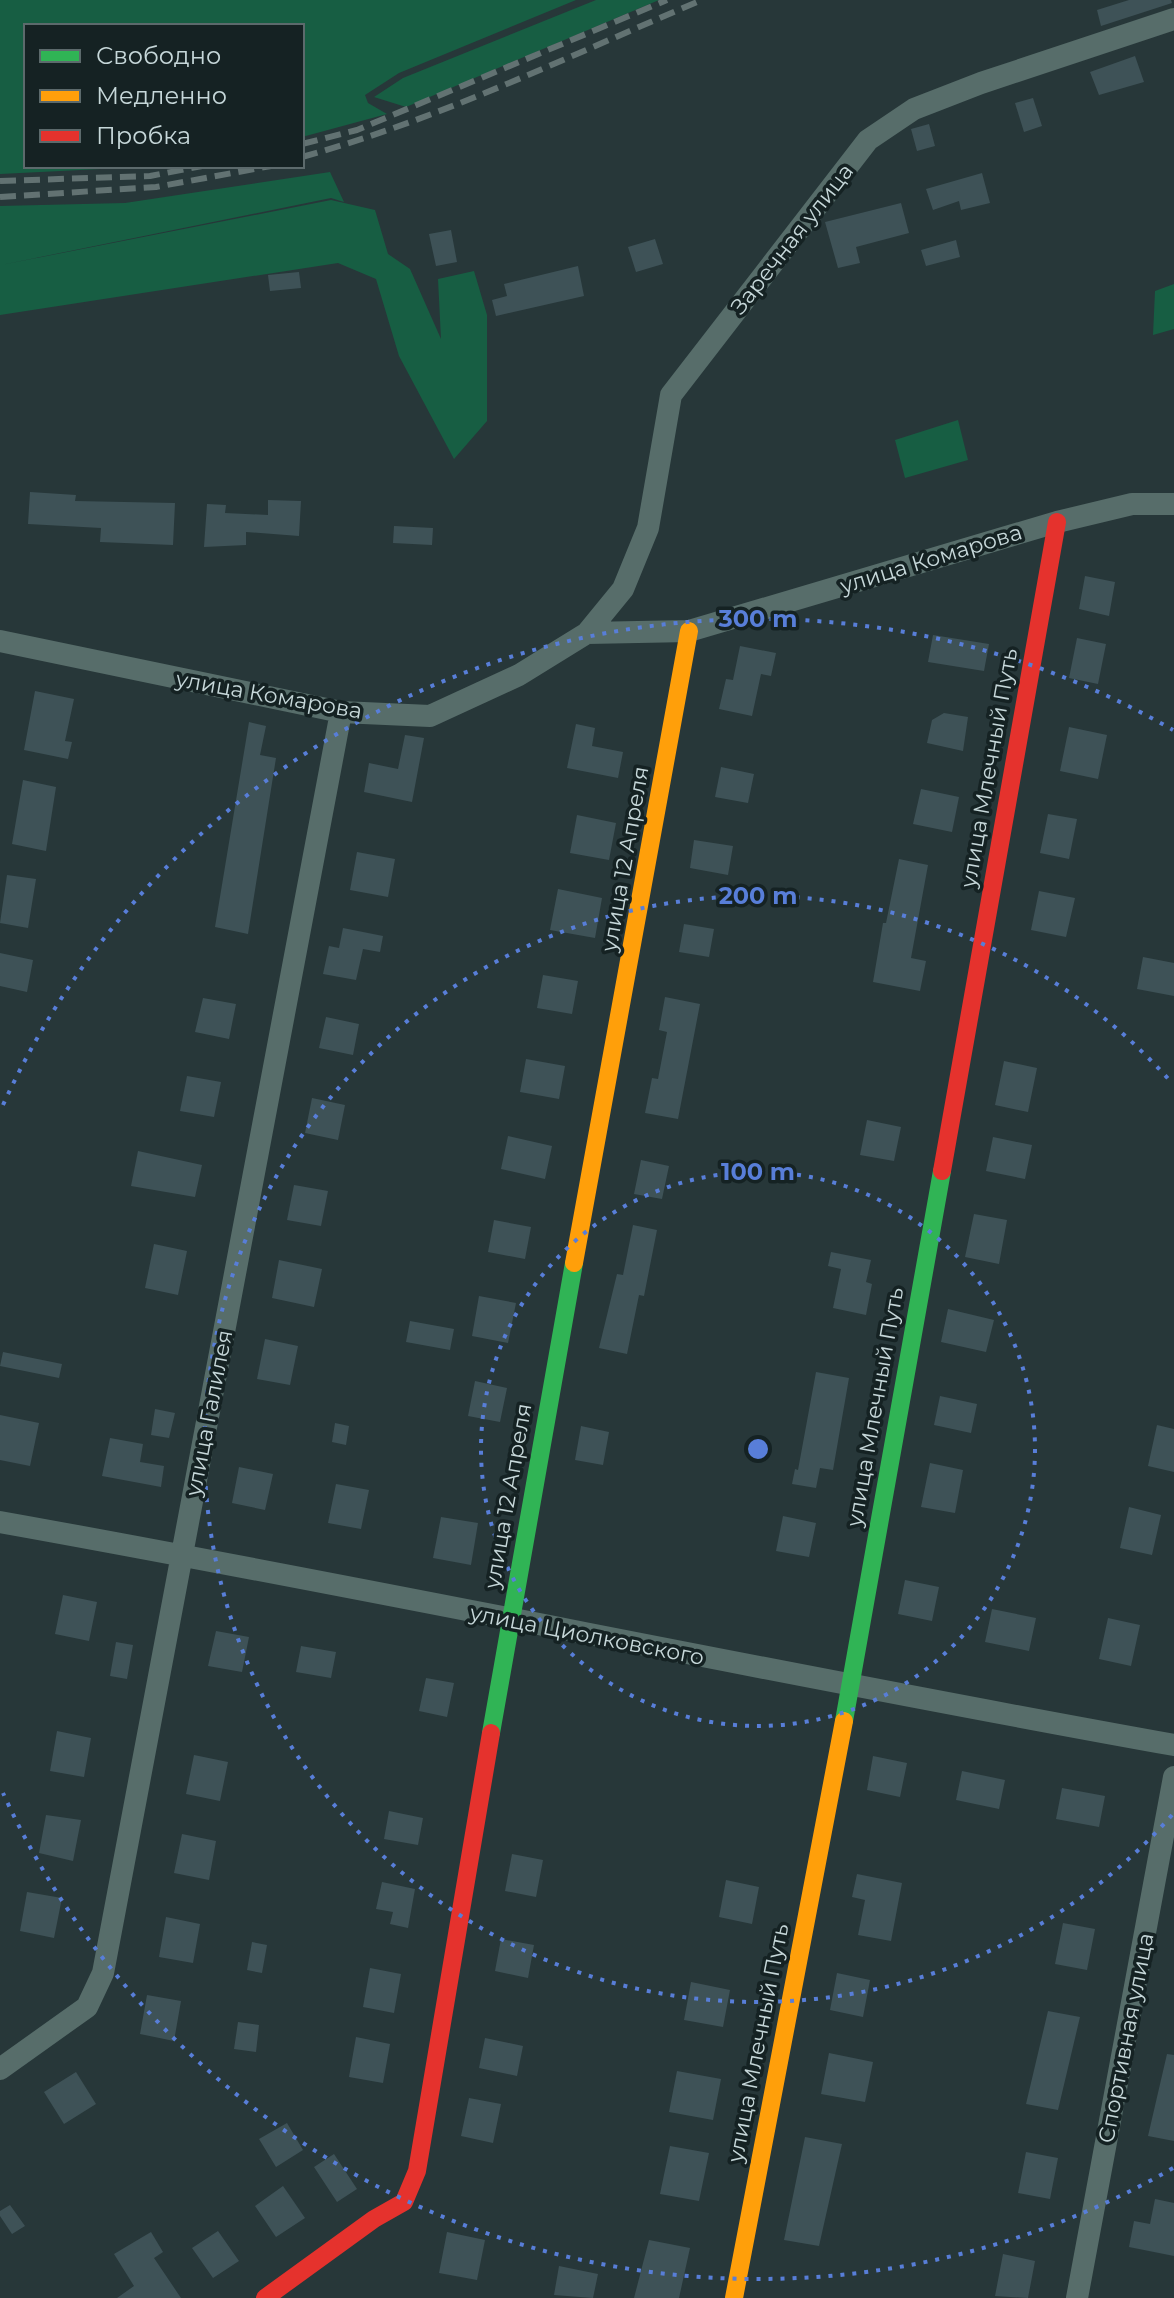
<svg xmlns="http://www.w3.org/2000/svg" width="1174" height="2298" viewBox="0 0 1174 2298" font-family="Montserrat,sans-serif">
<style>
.green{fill:#175e43}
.building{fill:#3e5257}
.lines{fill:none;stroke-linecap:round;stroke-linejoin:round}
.street{stroke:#576d6a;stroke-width:22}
.fast{stroke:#30b455;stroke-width:18}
.slow{stroke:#ff9f0a;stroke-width:18}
.jam{stroke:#e5322d;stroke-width:18}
.rail{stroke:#627272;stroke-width:6;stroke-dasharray:16 8;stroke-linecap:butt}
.ring{fill:none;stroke:#587ed8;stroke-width:4;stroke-dasharray:4 8}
.labels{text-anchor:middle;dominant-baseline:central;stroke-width:7;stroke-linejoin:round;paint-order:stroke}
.street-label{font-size:22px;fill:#c6d7d9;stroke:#152223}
.centre{fill:#587ed8;stroke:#152223;stroke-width:4}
.ring-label{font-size:24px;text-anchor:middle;font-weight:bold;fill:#587ed8;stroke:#152223;stroke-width:7;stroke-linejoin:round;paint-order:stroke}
</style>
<rect width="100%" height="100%" fill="#273739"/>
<path class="green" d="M 0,0 L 576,0 L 399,73 L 365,95 L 368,103 L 387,114 L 302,137 L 302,26 L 26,26 L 26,166 L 161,166 L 0,174 Z
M 596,0 L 659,0 L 406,107 L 374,97 L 403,78 Z
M 330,172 L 344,202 L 331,198 L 1,265 L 331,200 L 375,210 L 388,254 L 410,269 L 441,339 L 438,279 L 474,271 L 487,315 L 487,421 L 454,459 L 399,356 L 376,279 L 338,263 L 0,315 L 0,206 L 125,203 Z
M 1174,284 L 1174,329 L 1153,335 L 1155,291 Z
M 958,420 L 968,460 L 905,478 L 895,440 Z"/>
<path class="building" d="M 1129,0 L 1171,0 L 1172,3 L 1101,26 L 1097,10 Z
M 1135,56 L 1144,82 L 1099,95 L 1090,72 Z
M 1033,98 L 1042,126 L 1024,132 L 1015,103 Z
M 929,124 L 935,146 L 917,151 L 911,129 Z
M 982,173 L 990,203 L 961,210 L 959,201 L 933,210 L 926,189 Z
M 901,203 L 909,233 L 856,247 L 860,263 L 838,268 L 825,222 Z
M 451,230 L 457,262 L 436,266 L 429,234 Z
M 655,239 L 663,264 L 636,272 L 628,247 Z
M 956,240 L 960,257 L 926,266 L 921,250 Z
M 578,266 L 584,296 L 496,316 L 492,300 L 507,296 L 504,284 Z
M 299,272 L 301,288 L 270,291 L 268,275 Z
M 30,492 L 76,495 L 75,501 L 175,503 L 173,545 L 100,542 L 101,528 L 28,524 Z
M 268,500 L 301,501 L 299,536 L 246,532 L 246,545 L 204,547 L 207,504 L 226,505 L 225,513 L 268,515 Z
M 394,526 L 433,528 L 432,545 L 393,543 Z
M 1085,576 L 1115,582 L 1109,616 L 1079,609 Z
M 933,635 L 989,644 L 984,671 L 928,662 Z
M 1077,638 L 1106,644 L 1098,684 L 1069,678 Z
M 740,646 L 776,653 L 771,676 L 761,674 L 752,716 L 719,709 L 726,679 L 733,680 Z
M 35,691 L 74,699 L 65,741 L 72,742 L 68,759 L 24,750 Z
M 944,713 L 968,717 L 963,751 L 927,743 L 932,720 Z
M 249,722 L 266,726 L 260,755 L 276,758 L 248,934 L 215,927 Z
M 576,724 L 595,728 L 592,746 L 623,752 L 618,778 L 567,768 Z
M 1069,727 L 1107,735 L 1098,779 L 1060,771 Z
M 405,735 L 424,738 L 412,802 L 364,792 L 369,763 L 398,769 Z
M 721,767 L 754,774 L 748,803 L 715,797 Z
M 23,780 L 56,787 L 46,851 L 12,844 Z
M 921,789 L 959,797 L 952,832 L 913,824 Z
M 1048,814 L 1077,819 L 1069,859 L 1040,853 Z
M 577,815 L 616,823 L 609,860 L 570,853 Z
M 694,840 L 733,846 L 728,875 L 690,868 Z
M 357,852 L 395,859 L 388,897 L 350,890 Z
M 899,859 L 928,865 L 911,958 L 926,961 L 920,991 L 873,982 L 883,923 L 886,923 Z
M 7,875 L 36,879 L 28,928 L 0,923 Z
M 558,889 L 602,898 L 595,938 L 550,930 Z
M 1039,891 L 1075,898 L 1066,937 L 1031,930 Z
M 684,924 L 714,929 L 709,957 L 679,952 Z
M 343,928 L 383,936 L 380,952 L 363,949 L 356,980 L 323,974 L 329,946 L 339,948 Z
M 0,953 L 33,960 L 27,992 L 0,986 Z
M 1143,957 L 1174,963 L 1174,996 L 1137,989 Z
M 543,975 L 578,981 L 572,1014 L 537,1008 Z
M 665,997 L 700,1004 L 678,1119 L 645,1113 L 652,1078 L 658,1079 L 667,1032 L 659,1030 Z
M 203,998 L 236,1004 L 229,1039 L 195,1032 Z
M 326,1017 L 359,1024 L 353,1055 L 319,1048 Z
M 526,1059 L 565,1066 L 559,1099 L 520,1092 Z
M 1004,1061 L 1037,1068 L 1028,1112 L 995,1105 Z
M 187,1076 L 221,1082 L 214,1117 L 180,1111 Z
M 312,1098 L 345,1105 L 338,1140 L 305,1133 Z
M 867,1120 L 901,1127 L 894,1161 L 860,1155 Z
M 508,1136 L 552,1146 L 545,1179 L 501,1169 Z
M 993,1137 L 1032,1145 L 1025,1179 L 986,1171 Z
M 138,1151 L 202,1165 L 195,1197 L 131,1186 Z
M 641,1160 L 669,1166 L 662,1199 L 634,1194 Z
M 294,1185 L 328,1191 L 321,1226 L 287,1220 Z
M 974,1214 L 1007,1220 L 999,1264 L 965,1257 Z
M 494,1220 L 531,1227 L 525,1259 L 488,1252 Z
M 633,1225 L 657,1230 L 644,1296 L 639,1295 L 627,1354 L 599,1348 L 617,1274 L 623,1275 Z
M 154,1244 L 187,1251 L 178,1295 L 145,1288 Z
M 831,1252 L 871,1260 L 866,1282 L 872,1284 L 866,1315 L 833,1308 L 841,1269 L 828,1266 Z
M 279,1260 L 322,1269 L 314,1307 L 272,1298 Z
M 479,1296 L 516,1303 L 508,1343 L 472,1336 Z
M 948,1309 L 994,1320 L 986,1352 L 941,1342 Z
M 410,1321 L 454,1329 L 450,1350 L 406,1342 Z
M 265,1339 L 298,1346 L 290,1385 L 257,1379 Z
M 3,1352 L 62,1364 L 59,1378 L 0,1366 Z
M 816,1372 L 849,1378 L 833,1470 L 820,1468 L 816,1488 L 792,1484 L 795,1469 L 798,1470 Z
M 475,1381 L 507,1388 L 500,1422 L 468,1416 Z
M 940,1396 L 977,1404 L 971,1433 L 934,1425 Z
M 155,1409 L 175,1413 L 169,1438 L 151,1435 Z
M 0,1415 L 39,1423 L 30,1466 L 0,1460 Z
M 335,1423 L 349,1426 L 346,1445 L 332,1442 Z
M 1157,1425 L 1174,1429 L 1174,1472 L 1148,1466 Z
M 581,1426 L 609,1432 L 603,1465 L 575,1460 Z
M 110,1438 L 143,1444 L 140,1462 L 164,1466 L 161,1487 L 102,1476 Z
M 930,1463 L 963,1470 L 955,1513 L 921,1507 Z
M 239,1467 L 273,1474 L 265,1510 L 232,1503 Z
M 336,1484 L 369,1490 L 361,1529 L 328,1523 Z
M 1129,1507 L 1161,1515 L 1152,1555 L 1120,1548 Z
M 783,1516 L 816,1523 L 809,1557 L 776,1551 Z
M 441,1517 L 478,1523 L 471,1565 L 433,1558 Z
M 905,1580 L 939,1587 L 932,1621 L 898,1614 Z
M 63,1595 L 97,1602 L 89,1641 L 55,1634 Z
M 992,1609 L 1036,1618 L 1029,1651 L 985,1642 Z
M 1108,1618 L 1140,1625 L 1131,1666 L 1099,1659 Z
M 216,1631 L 249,1637 L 242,1672 L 208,1666 Z
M 116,1642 L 133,1645 L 127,1679 L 110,1676 Z
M 301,1646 L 336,1652 L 331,1678 L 296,1672 Z
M 426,1678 L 454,1683 L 447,1717 L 419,1711 Z
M 57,1731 L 91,1738 L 84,1777 L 50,1771 Z
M 194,1755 L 228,1762 L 220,1801 L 186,1794 Z
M 873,1756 L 907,1763 L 900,1797 L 867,1790 Z
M 962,1771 L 1005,1780 L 999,1809 L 956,1800 Z
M 1062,1788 L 1105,1796 L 1099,1827 L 1056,1819 Z
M 389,1811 L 423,1818 L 418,1845 L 384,1839 Z
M 46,1815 L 81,1820 L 73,1861 L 39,1853 Z
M 182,1834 L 216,1841 L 209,1880 L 174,1873 Z
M 512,1854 L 543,1860 L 536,1897 L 505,1891 Z
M 857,1874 L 902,1883 L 891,1941 L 858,1935 L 865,1900 L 852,1897 Z
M 726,1880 L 759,1887 L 752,1924 L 719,1917 Z
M 382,1882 L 415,1889 L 408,1928 L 390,1924 L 393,1912 L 376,1909 Z
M 27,1892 L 62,1898 L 54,1938 L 20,1931 Z
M 166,1917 L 200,1924 L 193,1963 L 159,1957 Z
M 1063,1923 L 1095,1929 L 1087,1970 L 1055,1964 Z
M 501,1939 L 534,1945 L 528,1978 L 495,1971 Z
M 252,1942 L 267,1945 L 262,1973 L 247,1970 Z
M 370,1968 L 401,1974 L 394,2013 L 363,2007 Z
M 837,1973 L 870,1980 L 863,2017 L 830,2010 Z
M 691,1982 L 730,1990 L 723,2027 L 684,2020 Z
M 147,1995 L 181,2001 L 174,2041 L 140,2034 Z
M 1048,2011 L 1080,2017 L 1058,2110 L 1026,2104 Z
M 238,2022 L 259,2025 L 256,2052 L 234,2049 Z
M 356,2037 L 390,2044 L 383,2083 L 349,2077 Z
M 485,2038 L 523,2046 L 517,2076 L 479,2068 Z
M 829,2053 L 873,2062 L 865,2102 L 821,2094 Z
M 1167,2054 L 1174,2055 L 1174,2141 L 1148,2136 Z
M 677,2071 L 721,2079 L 713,2120 L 669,2112 Z
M 76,2072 L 96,2104 L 64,2124 L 44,2092 Z
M 469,2098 L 501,2104 L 493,2143 L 461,2136 Z
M 287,2123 L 303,2150 L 276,2167 L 259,2139 Z
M 805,2137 L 842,2144 L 819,2246 L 784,2240 Z
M 670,2146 L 709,2153 L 699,2201 L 660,2194 Z
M 1026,2152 L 1058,2158 L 1050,2199 L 1018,2193 Z
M 334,2154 L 357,2189 L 337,2202 L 314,2167 Z
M 283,2186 L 305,2218 L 276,2237 L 255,2206 Z
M 1155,2199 L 1174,2203 L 1174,2256 L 1129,2247 L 1134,2221 L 1150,2224 Z
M 10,2205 L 25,2226 L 12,2234 L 0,2216 L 0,2211 Z
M 218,2231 L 239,2261 L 213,2278 L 192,2248 Z
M 151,2232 L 163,2252 L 154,2258 L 181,2298 L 117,2298 L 134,2286 L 114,2254 Z
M 447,2232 L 485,2240 L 477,2280 L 439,2273 Z
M 649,2240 L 690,2248 L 679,2298 L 634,2298 Z
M 1003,2254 L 1035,2261 L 1028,2298 L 995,2296 Z
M 559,2266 L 598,2274 L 593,2298 L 554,2295 Z"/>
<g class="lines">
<path class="street" d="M 587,633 L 623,589 L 648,528 L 671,395 L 868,140 L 914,109 L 981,83 L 1174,19
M 0,641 L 341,712 L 430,716 L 519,675 L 587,633 L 689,631 L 1057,522 L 1132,504 L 1174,504
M 0,1522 C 392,1592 782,1675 1174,1745
M 0,2069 L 87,2007 L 103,1973 L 341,712
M 1077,2298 L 1174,1777"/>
<path class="fast" d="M 844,1721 L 942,1171
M 491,1733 L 574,1263"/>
<path class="slow" d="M 574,1263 L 689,631
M 734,2298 L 844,1721"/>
<path class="jam" d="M 942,1171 L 1057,522
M 265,2298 L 374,2219 L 404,2202 L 417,2171 L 491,1733"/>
<path class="rail" d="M 302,144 L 357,130 L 667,0
M 302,157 C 440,119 571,55 702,0
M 0,181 L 150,176 L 202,166
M 0,197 L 156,187 L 271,166"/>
</g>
<g class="ring">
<circle cx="758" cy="1449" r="277"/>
<path d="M1172 1815A553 553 0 1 1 1172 1083"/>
<path d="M1173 2168A830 830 0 0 1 3 1793M3 1105A830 830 0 0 1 1173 730"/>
</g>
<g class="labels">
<g class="street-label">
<text transform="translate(792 239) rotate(-52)">Заречная улица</text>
<text transform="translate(931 559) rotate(-17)">улица Комарова</text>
<text transform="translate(269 695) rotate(10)">улица Комарова</text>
<text transform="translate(989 768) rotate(-80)">улица Млечный Путь</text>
<text transform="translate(625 859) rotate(-80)">улица 12 Апреля</text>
<text transform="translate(875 1407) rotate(-80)">улица Млечный Путь</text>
<text transform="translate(209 1413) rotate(-79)">улица Галилея</text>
<text transform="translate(508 1496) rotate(-80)">улица 12 Апреля</text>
<text transform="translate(587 1635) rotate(11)">улица Циолковского</text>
<text transform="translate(1126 2038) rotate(-79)">Спортивная улица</text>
<text transform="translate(758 2043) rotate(-79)">улица Млечный Путь</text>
</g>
</g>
<circle cx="758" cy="1449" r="12" class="centre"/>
<g class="ring-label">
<text x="758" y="627">300 m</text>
<text x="758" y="904">200 m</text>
<text x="758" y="1180">100 m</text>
</g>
<rect x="24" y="24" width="280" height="144" fill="#152223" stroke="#5c6a6c" stroke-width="2"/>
<rect x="40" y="50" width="40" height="12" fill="#30b455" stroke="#5c6a6c" stroke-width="2"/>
<text x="96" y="64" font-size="24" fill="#c6d7d9">Свободно</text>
<rect x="40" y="90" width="40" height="12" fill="#ff9f0a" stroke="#5c6a6c" stroke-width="2"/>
<text x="96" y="104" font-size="24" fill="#c6d7d9">Медленно</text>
<rect x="40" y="130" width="40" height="12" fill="#e5322d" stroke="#5c6a6c" stroke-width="2"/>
<text x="96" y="144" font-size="24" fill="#c6d7d9">Пробка</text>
</svg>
